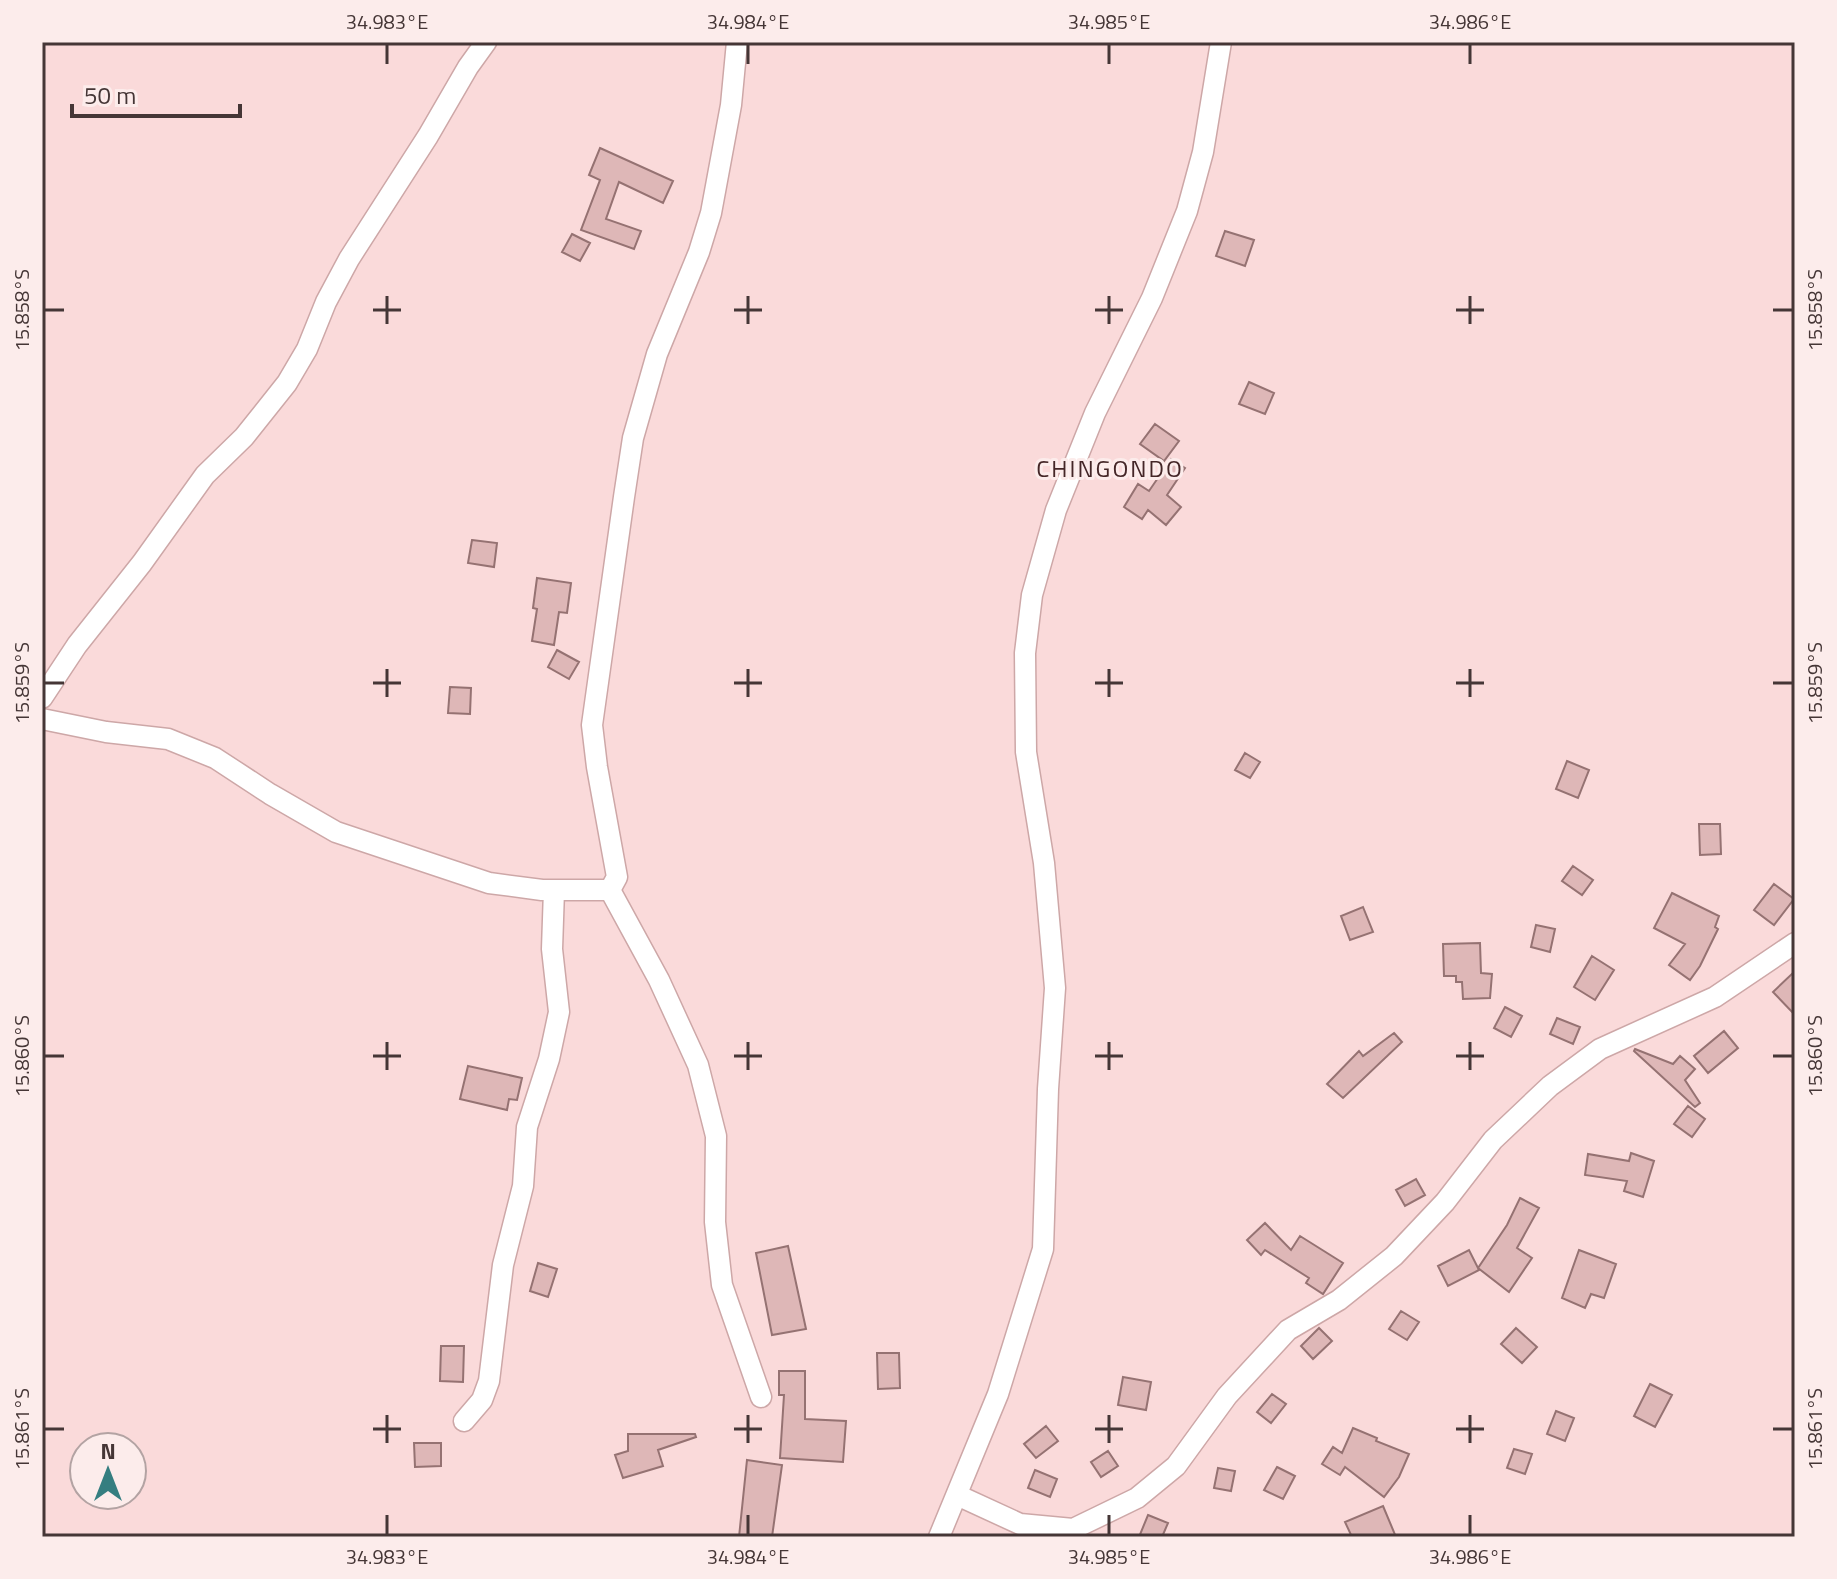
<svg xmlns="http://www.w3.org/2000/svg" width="1837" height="1579" viewBox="0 0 1837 1579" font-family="'Titillium Web',sans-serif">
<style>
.building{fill:#deb7b7;stroke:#957272;stroke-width:2}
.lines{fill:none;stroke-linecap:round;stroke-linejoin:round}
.street-casing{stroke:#cda7a7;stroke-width:23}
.street{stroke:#fff;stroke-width:20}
.ticks{fill:none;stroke:#453636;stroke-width:3}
.labels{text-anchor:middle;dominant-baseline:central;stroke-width:6;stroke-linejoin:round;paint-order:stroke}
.quarter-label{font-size:24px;letter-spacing:2px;fill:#442627;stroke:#fceceb}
.neatline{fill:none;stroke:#453636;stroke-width:3}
.ticks-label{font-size:20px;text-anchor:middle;fill:#453636}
</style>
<rect width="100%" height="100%" fill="#fadada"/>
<path class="building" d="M 600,148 L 673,181 L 663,203 L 619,182 L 606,219 L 641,231 L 634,249 L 581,230 L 600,180 L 589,175 Z
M 1225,231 L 1254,240 L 1245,266 L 1216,256 Z
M 572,234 L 590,243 L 580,261 L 562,252 Z
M 1249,382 L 1274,393 L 1265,414 L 1239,404 Z
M 1155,424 L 1179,441 L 1164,461 L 1140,444 Z
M 1171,459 L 1185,468 L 1167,495 L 1181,507 L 1166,525 L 1148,510 L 1142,519 L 1124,507 L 1138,484 L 1149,491 Z
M 472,540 L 497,543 L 494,567 L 468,563 Z
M 537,578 L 571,583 L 567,613 L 559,612 L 554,645 L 532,641 L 537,609 L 533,608 Z
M 557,650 L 579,662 L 569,679 L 548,667 Z
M 450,687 L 471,688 L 470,714 L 448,713 Z
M 1245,753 L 1260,762 L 1250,778 L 1235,770 Z
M 1567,761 L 1589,770 L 1578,798 L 1556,789 Z
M 1699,824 L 1720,824 L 1721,854 L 1700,855 Z
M 1573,866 L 1593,880 L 1582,895 L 1562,881 Z
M 1774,884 L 1794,899 L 1774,925 L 1754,910 Z
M 1672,893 L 1719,916 L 1715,927 L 1718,929 L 1700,966 L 1690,980 L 1669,965 L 1685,944 L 1654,928 Z
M 1363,907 L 1373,932 L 1350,940 L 1341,916 Z
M 1536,925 L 1555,929 L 1550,952 L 1531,947 Z
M 1480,943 L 1481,973 L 1492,974 L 1490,998 L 1463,999 L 1462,982 L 1456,982 L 1456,976 L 1444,976 L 1443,944 Z
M 1592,956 L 1614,970 L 1595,1000 L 1574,987 Z
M 1795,971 L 1795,1015 L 1773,992 Z
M 1505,1007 L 1522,1016 L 1511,1037 L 1494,1028 Z
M 1557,1018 L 1580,1027 L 1573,1044 L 1550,1034 Z
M 1724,1031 L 1738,1048 L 1708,1073 L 1694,1056 Z
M 1394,1033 L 1402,1042 L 1343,1098 L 1327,1084 L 1359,1051 L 1363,1056 Z
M 1635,1049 L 1673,1064 L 1680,1056 L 1695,1069 L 1685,1080 L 1700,1103 L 1695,1107 L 1634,1051 Z
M 468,1066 L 522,1078 L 517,1100 L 509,1099 L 507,1110 L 460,1099 Z
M 1688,1106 L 1705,1119 L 1692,1137 L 1674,1124 Z
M 1631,1153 L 1654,1161 L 1643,1197 L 1624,1191 L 1627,1181 L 1585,1175 L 1588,1154 L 1629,1161 Z
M 1416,1179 L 1425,1195 L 1405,1206 L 1396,1190 Z
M 1520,1198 L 1539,1208 L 1517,1248 L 1532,1258 L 1509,1292 L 1478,1268 L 1479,1270 L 1448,1286 L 1438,1266 L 1469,1250 L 1478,1268 L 1507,1225 Z
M 1265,1223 L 1291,1250 L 1300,1236 L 1343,1263 L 1323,1294 L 1306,1283 L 1309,1278 L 1265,1250 L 1261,1255 L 1247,1240 Z
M 788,1246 L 806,1329 L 772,1335 L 756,1253 Z
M 1579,1250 L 1616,1264 L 1604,1298 L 1591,1294 L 1585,1308 L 1562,1298 Z
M 538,1263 L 557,1269 L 548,1297 L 530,1291 Z
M 1401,1311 L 1419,1322 L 1407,1340 L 1389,1329 Z
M 1319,1328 L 1332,1341 L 1313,1359 L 1301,1346 Z
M 1516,1328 L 1537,1347 L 1522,1363 L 1501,1344 Z
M 441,1346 L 464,1346 L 463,1382 L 440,1381 Z
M 877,1353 L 899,1353 L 900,1388 L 878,1389 Z
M 779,1371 L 805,1371 L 805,1419 L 846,1421 L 843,1462 L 780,1458 L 784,1395 L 779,1395 Z
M 1123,1377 L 1151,1382 L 1146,1410 L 1118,1405 Z
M 1650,1384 L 1672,1395 L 1655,1427 L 1634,1416 Z
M 1272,1394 L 1286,1404 L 1271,1423 L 1257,1412 Z
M 1556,1411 L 1574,1418 L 1565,1441 L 1547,1434 Z
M 1046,1426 L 1058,1441 L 1036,1458 L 1024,1444 Z
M 1353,1428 L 1377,1438 L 1376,1441 L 1409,1454 L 1399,1477 L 1384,1497 L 1345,1467 L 1340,1475 L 1322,1464 L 1333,1447 L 1342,1453 Z
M 628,1434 L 695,1434 L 696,1437 L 658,1450 L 663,1466 L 623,1478 L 615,1455 L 628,1451 Z
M 414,1443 L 441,1443 L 441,1466 L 415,1467 Z
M 1514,1449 L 1532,1454 L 1525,1474 L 1507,1468 Z
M 1108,1451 L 1118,1466 L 1101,1477 L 1091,1462 Z
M 747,1460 L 782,1465 L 772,1537 L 739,1537 Z
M 1277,1467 L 1295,1476 L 1283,1499 L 1264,1490 Z
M 1218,1468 L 1235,1471 L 1231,1491 L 1214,1488 Z
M 1035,1470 L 1057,1479 L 1050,1497 L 1028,1488 Z
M 1383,1506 L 1396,1537 L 1352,1537 L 1345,1522 Z
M 1148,1515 L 1168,1523 L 1162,1537 L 1139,1537 Z"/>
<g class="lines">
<g class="street-casing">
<path id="street" d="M 42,698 L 77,645 L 142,563 L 205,475 L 244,437 L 287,383 L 307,349 L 326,302 L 349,259 L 428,136 L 468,67 L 486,42
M 42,719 L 106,732 L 168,739 L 215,758 L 270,794 L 336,832 L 489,883 L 542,890 L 610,890
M 610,890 L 617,877 L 597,767 L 592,725 L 624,497 L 633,438 L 657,354 L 699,252 L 711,213 L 731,105 L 737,42
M 610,890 L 659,980 L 698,1065 L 716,1136 L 715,1222 L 722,1285 L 761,1397
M 464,1421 L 482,1400 L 489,1381 L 503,1265 L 523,1186 L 527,1127 L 549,1059 L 559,1012 L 552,949 L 554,890
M 957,1495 L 1020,1524 L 1073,1529 L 1137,1498 L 1176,1466 L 1227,1396 L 1288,1330 L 1339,1300 L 1394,1256 L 1445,1202 L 1493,1140 L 1550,1086 L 1600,1049 L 1715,997 L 1795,943
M 939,1537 L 998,1394 L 1043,1249 L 1048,1089 L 1055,988 L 1044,863 L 1026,752 L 1025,653 L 1032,595 L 1056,510 L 1095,413 L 1152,298 L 1187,211 L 1203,152 L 1221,42"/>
</g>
<use href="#street" class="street"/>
</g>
<path class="ticks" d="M 387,44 L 387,64M 748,44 L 748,64M 1109,44 L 1109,64M 1470,44 L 1470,64M 387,296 L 387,324M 748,296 L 748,324M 1109,296 L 1109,324M 1470,296 L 1470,324M 44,310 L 64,310M 373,310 L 401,310M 734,310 L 762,310M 1095,310 L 1123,310M 1456,310 L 1484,310M 1773,310 L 1793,310M 387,669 L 387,697M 748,669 L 748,697M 1109,669 L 1109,697M 1470,669 L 1470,697M 44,683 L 64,683M 373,683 L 401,683M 734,683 L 762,683M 1095,683 L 1123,683M 1456,683 L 1484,683M 1773,683 L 1793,683M 387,1042 L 387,1070M 748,1042 L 748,1070M 1109,1042 L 1109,1070M 1470,1042 L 1470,1070M 44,1056 L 64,1056M 373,1056 L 401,1056M 734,1056 L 762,1056M 1095,1056 L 1123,1056M 1456,1056 L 1484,1056M 1773,1056 L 1793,1056M 387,1415 L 387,1443M 748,1415 L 748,1443M 1109,1415 L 1109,1443M 1470,1415 L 1470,1443M 44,1429 L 64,1429M 373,1429 L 401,1429M 734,1429 L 762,1429M 1095,1429 L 1123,1429M 1456,1429 L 1484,1429M 1773,1429 L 1793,1429M 387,1515 L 387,1535M 748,1515 L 748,1535M 1109,1515 L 1109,1535M 1470,1515 L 1470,1535"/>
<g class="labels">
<g class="quarter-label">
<text x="1110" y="468">CHINGONDO</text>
</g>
</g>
<rect width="1837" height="1579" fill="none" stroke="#fceceb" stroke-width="88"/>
<g transform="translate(108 1471)"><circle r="38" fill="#fceceb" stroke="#b3a3a3" stroke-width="2"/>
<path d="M0-6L14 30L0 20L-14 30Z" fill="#357e80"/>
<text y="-12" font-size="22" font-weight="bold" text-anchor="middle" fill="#453636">N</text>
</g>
<path d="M72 104v12h168v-12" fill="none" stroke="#453636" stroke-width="4"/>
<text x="84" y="104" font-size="24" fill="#453636" stroke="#fceceb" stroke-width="6" paint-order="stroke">50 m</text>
<rect x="44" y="44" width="1749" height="1491" class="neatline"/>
<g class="ticks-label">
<text x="387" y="29">34.983°E</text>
<text x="748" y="29">34.984°E</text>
<text x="1109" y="29">34.985°E</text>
<text x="1470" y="29">34.986°E</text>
<text transform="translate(22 310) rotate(-90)" y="7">15.858°S</text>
<text transform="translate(1815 310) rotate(-90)" y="7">15.858°S</text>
<text transform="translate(22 683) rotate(-90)" y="7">15.859°S</text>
<text transform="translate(1815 683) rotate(-90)" y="7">15.859°S</text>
<text transform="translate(22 1056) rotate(-90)" y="7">15.860°S</text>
<text transform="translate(1815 1056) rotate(-90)" y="7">15.860°S</text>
<text transform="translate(22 1429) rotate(-90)" y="7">15.861°S</text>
<text transform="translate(1815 1429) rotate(-90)" y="7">15.861°S</text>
<text x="387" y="1564">34.983°E</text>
<text x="748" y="1564">34.984°E</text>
<text x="1109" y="1564">34.985°E</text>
<text x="1470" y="1564">34.986°E</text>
</g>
</svg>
